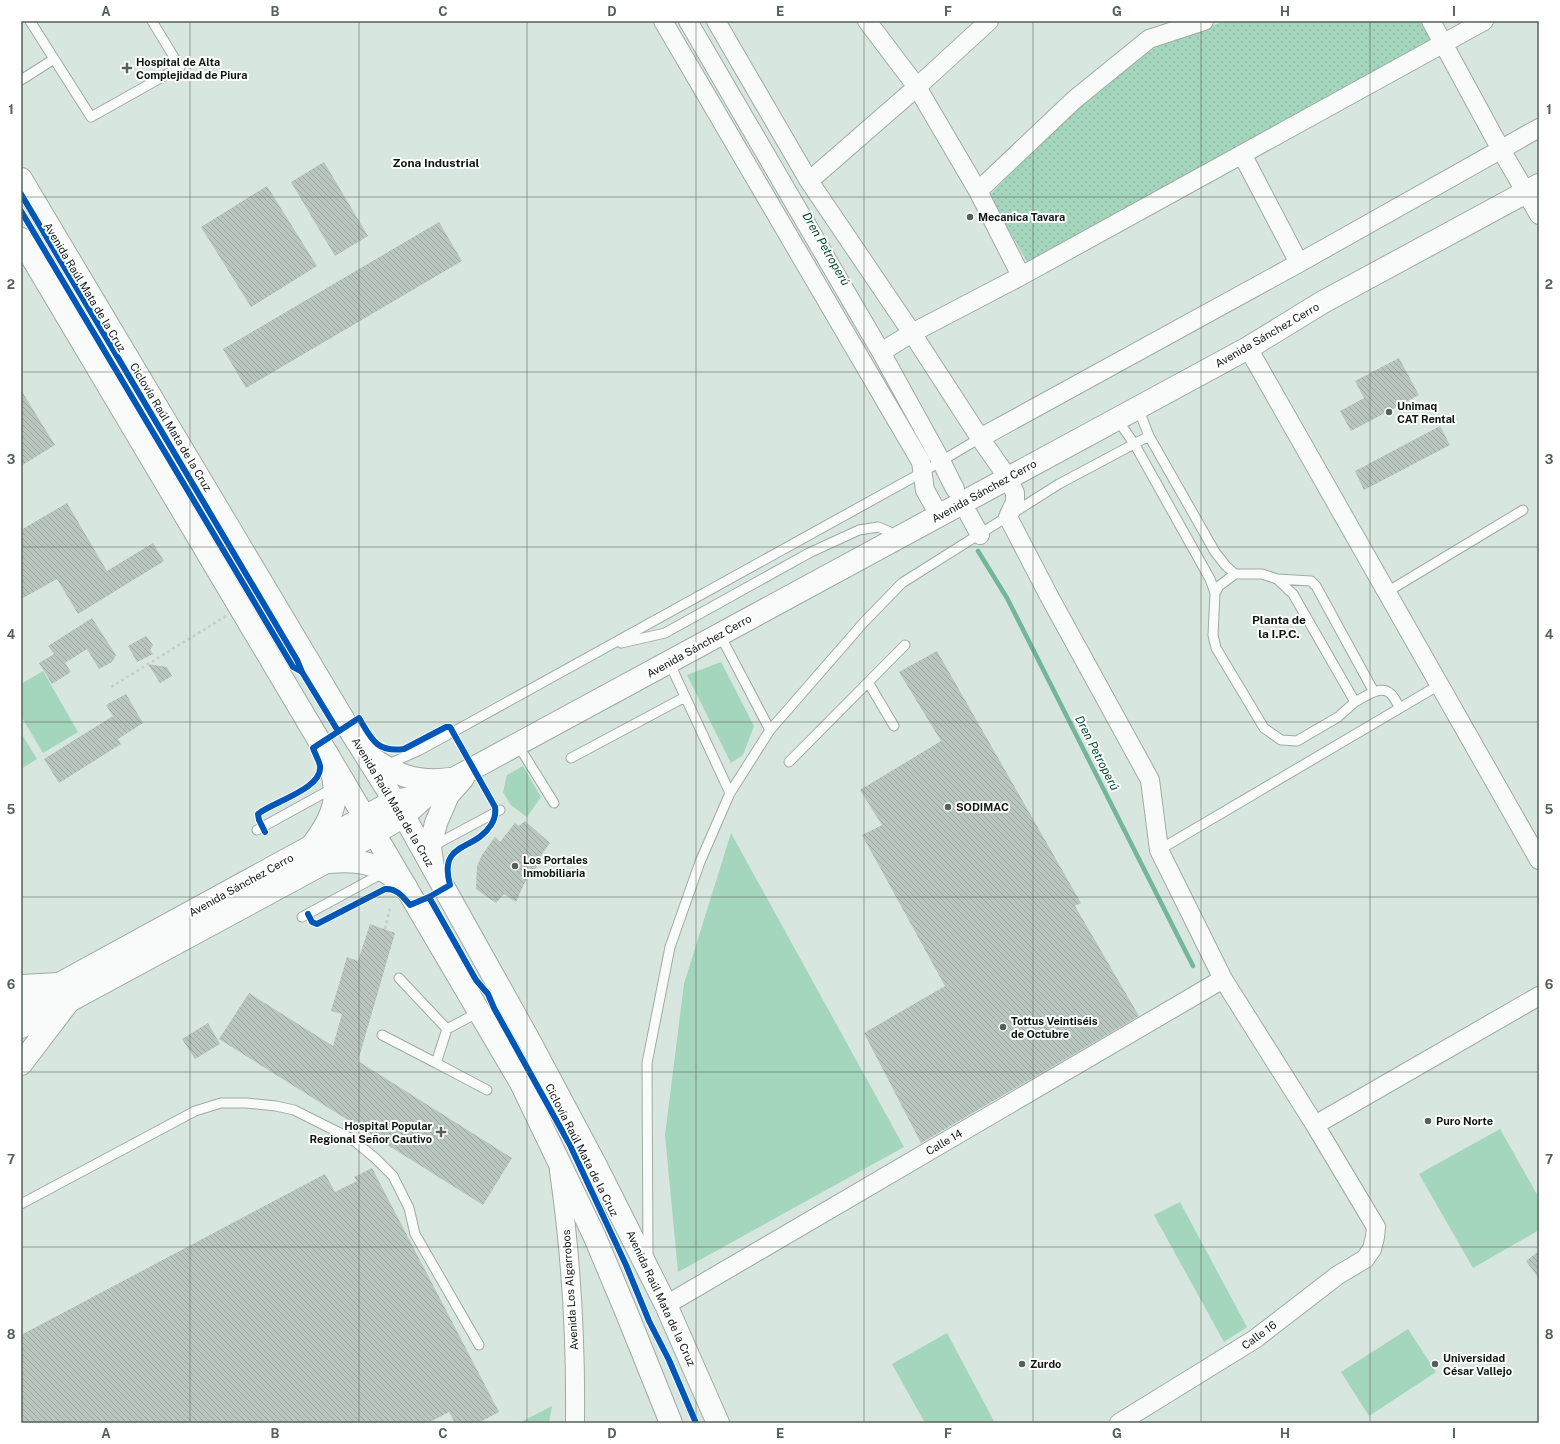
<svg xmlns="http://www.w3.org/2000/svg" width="1560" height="1444" viewBox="0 0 1560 1444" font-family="'Public Sans',sans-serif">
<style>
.green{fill:#a4d5bd}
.park{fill:url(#park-dots)}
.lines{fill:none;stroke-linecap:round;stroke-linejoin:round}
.stream{stroke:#73b698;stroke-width:4.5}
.building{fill:url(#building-back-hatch)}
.service-casing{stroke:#9faba4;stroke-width:11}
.minor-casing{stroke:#9faba4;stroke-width:20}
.secondary-casing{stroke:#9faba4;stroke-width:24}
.primary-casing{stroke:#9faba4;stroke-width:24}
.trunk-casing{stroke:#9faba4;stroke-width:24}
.path{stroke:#c9cdca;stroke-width:2.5;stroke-dasharray:3 3;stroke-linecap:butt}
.service{stroke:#f9fbfa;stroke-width:9}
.minor{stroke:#f9fbfa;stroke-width:18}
.secondary{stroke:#f9fbfa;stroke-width:22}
.primary{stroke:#f9fbfa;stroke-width:22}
.trunk{stroke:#f9fbfa;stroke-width:22}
.cycleway-casing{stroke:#fff;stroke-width:8}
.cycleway{stroke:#0057b8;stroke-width:6}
.grid{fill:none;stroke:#54605a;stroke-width:1;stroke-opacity:0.55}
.poi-dot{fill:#54605a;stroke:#fff;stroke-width:1.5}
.labels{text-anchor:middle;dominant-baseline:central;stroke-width:4;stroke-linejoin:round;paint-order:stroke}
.poi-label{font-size:11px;font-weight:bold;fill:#0e1813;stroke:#fff;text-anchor:start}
.street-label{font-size:11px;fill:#0e1813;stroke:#fff}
.neighbourhood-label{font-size:12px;font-weight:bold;fill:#0e1813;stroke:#fff}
.water-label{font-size:12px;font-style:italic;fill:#004d32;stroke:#fff}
.neatline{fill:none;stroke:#54605a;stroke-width:1.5}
.grid-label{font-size:13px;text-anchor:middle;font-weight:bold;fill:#54605a}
</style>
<defs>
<pattern id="park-dots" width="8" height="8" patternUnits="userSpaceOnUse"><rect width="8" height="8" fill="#a4d5bd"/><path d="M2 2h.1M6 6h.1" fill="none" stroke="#8cb6a2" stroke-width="1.8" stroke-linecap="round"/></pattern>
<pattern id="building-back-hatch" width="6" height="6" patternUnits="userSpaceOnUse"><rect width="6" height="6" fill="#b9c5bf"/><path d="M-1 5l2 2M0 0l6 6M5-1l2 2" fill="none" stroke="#9ea8a3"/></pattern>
</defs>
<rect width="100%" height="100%" fill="#d7e6de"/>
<path class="green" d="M 721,662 L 754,726 L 743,755 L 731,763 L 687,675 Z
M 43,671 L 78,732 L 43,753 L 21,716 L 21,684 Z
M 21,733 L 37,759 L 21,769 Z
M 523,766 L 541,797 L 527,817 L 511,805 L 503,792 L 507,775 Z
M 731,833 L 904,1147 L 678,1272 L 665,1135 L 684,984 Z
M 1500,1129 L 1539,1198 L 1539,1230 L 1473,1268 L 1419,1174 Z
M 1180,1202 L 1247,1327 L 1224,1342 L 1154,1215 Z
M 1408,1329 L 1436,1372 L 1369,1416 L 1341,1372 Z
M 947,1333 L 995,1423 L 925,1423 L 892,1364 Z
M 552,1406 L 549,1423 L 519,1423 Z"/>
<path class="park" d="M 1228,21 L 1422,21 L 1432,39 L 1030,267 L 989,196 L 1087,93 L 1173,36 Z"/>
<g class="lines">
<path class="stream" d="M 978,551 L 1007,598 L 1193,966"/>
</g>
<path class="building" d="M 324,162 L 368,236 L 335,256 L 291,182 Z
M 267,186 L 317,266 L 251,307 L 201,227 Z
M 439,222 L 462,261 L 246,388 L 223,349 Z
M 1399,358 L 1419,395 L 1351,431 L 1340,411 L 1364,398 L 1355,381 Z
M 21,390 L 55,445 L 21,466 Z
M 1440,426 L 1450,445 L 1364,490 L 1355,471 Z
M 67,503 L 107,571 L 153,543 L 164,561 L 78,614 L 57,579 L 21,599 L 21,530 Z
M 92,618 L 116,655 L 112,662 L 99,669 L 87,649 L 65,663 L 71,672 L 52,684 L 39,663 L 54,654 L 48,646 Z
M 146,636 L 153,645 L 150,650 L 153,654 L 137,662 L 128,646 Z
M 937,651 L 1081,903 L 1075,906 L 1139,1016 L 921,1143 L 864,1033 L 945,986 L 862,835 L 882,825 L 860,790 L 941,741 L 899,672 Z
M 148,664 L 167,667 L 172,676 L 160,683 Z
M 126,694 L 143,723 L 118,739 L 121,744 L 59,783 L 44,759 L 113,716 L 106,705 Z
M 525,821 L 550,843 L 542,854 L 534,873 L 532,871 L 524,884 L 516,902 L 504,894 L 496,903 L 476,889 L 477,866 L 482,855 L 495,837 L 500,842 L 515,823 L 519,826 Z
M 370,924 L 395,933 L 358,1061 L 512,1158 L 483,1205 L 219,1039 L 249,993 L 333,1046 L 342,1014 L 331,1011 L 347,957 L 358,961 Z
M 208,1023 L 220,1044 L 195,1059 L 182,1039 Z
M 372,1168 L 499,1412 L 478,1423 L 455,1423 L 449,1412 L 428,1423 L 21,1423 L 21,1335 L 325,1174 L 335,1192 L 357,1181 L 354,1177 Z
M 1539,1251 L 1539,1279 L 1526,1261 Z"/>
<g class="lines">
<g class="service-casing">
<path id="service" d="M 30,21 L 91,117 L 180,67 L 152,21
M 21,80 L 54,59
M 1117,419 L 1135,445 L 1210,579 L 1215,593 L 1213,635 L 1216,648 L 1264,728 L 1281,740 L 1297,741 L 1338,717 L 1355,702 L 1293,594 L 1277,579 L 1262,574 L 1235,574 L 1226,566 L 1215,552 L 1149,436 L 1138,408
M 1277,579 L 1311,581 L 1316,586 L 1374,692
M 1387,592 L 1523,510
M 1215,593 L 1219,586 L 1235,574
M 720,635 L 770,730
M 621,643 L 665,633 L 809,553 L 859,530 L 878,527 L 888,531 L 898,538
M 669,662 L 730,793
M 868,682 L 894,726
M 1355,702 C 1365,697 1380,684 1391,694 C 1395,698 1397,704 1400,708
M 518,745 L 554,803
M 571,758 L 685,697
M 789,762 L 905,645
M 386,765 L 418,751 L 453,732 L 923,472 L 980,438
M 257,830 L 335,787
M 433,846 L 500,810
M 1159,850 L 1439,685
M 302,917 L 383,873
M 399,978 L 447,1029 L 479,1012
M 382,1035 L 436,1063 L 447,1029
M 436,1063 L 487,1090
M 21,1204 L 195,1111 L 221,1103 L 246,1103 L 276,1106 L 294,1110 L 352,1139 L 375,1158 L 393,1176 L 409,1208 L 415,1234 L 479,1345
M 648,1257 L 647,1063 L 670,947 L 700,862 L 730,793 L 770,730 L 865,621 L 902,583 L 1059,484 L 1149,436"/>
</g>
<g class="minor-casing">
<path id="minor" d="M 663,21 L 921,462 L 925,490 L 939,515
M 688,21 L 881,352 L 941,461 L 955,489
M 716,21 L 809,181 L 912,333 L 980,438 L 1008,478 L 1015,493 L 1015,502 L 1008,517 L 1049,596 L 1150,780 L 1159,850 L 1223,979 L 1315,1125 L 1376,1227 L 1375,1237 L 1372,1249 L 1365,1259 L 1338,1275 L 1255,1339 L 1119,1423
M 867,21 L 917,87 L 978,191 L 1021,276
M 1431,21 L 1500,148 L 1539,215
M 1242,154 L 1299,263
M 809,181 L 917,87 L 989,21
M 978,191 L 1074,100 L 1149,39 L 1204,21
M 1248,348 L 1539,860
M 881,352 L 912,333 L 1021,276 L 1484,21
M 980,438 L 1299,263 L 1539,128
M 969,515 L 980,535
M 1315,1125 L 1539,996
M 559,1171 C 571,1254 576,1339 575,1423
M 666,1305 L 1223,979"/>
</g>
<g class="secondary-casing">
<path id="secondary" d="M 21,986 L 59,984
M 21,1064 L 69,1001"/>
</g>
<g class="primary-casing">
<path id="primary" d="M 21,179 L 346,724 L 404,816 L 529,1040 L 595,1164 L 666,1305 L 718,1423
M 21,239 L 374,833 L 521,1083 L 594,1235 L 628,1316 L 671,1423"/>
</g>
<g class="trunk-casing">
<path id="trunk" d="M 366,754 C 393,774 416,784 450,779
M 313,844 C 338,811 340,793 327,754
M 329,862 C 364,859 380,864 406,887
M 433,868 L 430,847 L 436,823 L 448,795 L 463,778
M 21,1005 L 394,801 L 427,795
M 21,1027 L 326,862 L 404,816 L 427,795 L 457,777 L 1248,348 L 1323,302 L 1539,185"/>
</g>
<path class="path" d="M 111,687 L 226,616
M 385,929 L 390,908"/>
<use href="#service" class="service"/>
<use href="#minor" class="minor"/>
<use href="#secondary" class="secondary"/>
<use href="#primary" class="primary"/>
<use href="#trunk" class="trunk"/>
<g class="cycleway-casing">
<path id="cycleway" d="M 21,194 L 297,660 L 302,672 L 338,731
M 21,211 L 293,667 L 302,672
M 265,832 L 259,820 L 258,814 C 272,802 323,789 320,766 C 319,760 315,754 313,748 L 359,718 C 371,738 376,753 404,749 L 446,727 L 450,727 L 495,807 C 496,814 495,819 491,825 C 474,852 438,841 450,885 L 429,897 L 410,905 C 403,897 397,888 385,889 L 317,924 L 312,922 L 308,914
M 429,897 L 476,980 L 488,994 L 494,1008 L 570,1145 L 626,1265 L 649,1321 L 669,1360 L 696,1423"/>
</g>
<use href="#cycleway" class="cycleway"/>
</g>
<path class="grid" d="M 190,21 L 190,1423M 359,21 L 359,1423M 527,21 L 527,1423M 696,21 L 696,1423M 864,21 L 864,1423M 1033,21 L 1033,1423M 1201,21 L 1201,1423M 1370,21 L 1370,1423M 21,197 L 1539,197M 21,372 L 1539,372M 21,547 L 1539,547M 21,722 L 1539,722M 21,897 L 1539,897M 21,1072 L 1539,1072M 21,1247 L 1539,1247"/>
<g class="poi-dot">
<path d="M125 62h4v4h4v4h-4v4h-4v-4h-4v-4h4z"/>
<circle cx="970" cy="217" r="4"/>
<circle cx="1389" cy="412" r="4"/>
<circle cx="948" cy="807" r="4"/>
<circle cx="515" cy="866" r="4"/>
<circle cx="1003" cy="1027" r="4"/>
<circle cx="1428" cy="1121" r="4"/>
<path d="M439 1126h4v4h4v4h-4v4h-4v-4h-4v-4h4z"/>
<circle cx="1022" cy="1364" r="4"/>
<circle cx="1435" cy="1364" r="4"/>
</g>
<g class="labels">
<g class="poi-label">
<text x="136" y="62">Hospital de Alta<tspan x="136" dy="13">Complejidad de Piura</tspan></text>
<text x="978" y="217">Mecanica Tavara</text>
<text x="1397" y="406">Unimaq<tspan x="1397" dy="13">CAT Rental</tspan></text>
<text x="956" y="807">SODIMAC</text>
<text x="523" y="860">Los Portales<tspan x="523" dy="13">Inmobiliaria</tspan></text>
<text x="1011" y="1021">Tottus Veintiséis<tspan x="1011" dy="13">de Octubre</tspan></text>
<text x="1436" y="1121">Puro Norte</text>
<text x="432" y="1126" text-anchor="end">Hospital Popular<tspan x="432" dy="13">Regional Señor Cautivo</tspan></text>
<text x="1443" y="1358">Universidad<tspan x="1443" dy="13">César Vallejo</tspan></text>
<text x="1030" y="1364">Zurdo</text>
</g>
<g class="street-label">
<text transform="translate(85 287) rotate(59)">Avenida Raúl Mata de la Cruz</text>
<text transform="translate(1267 335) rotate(-30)">Avenida Sánchez Cerro</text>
<text transform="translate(171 427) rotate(59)">Ciclovía Raúl Mata de la Cruz</text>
<text transform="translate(984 491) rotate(-29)">Avenida Sánchez Cerro</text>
<text transform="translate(699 646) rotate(-29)">Avenida Sánchez Cerro</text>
<text transform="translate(393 802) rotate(59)">Avenida Raúl Mata de la Cruz</text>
<text transform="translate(241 885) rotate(-29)">Avenida Sánchez Cerro</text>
<text transform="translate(944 1142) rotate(-30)">Calle 14</text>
<text transform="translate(582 1150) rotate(63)">Ciclovía Raúl Mata de la Cruz</text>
<text transform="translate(570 1290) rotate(-94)">Avenida Los Algarrobos</text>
<text transform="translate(661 1298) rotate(65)">Avenida Raúl Mata de la Cruz</text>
<text transform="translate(1259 1335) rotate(-36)">Calle 16</text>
</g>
<g class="neighbourhood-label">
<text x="436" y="163">Zona Industrial</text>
<text x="1279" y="620">Planta de<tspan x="1279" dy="14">la I.P.C.</tspan></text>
</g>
<g class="water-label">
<text transform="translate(826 249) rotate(60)">Dren Petroperú</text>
<text transform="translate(1097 753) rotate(63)">Dren Petroperú</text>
</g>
</g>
<rect width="1560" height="1444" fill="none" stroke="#ffffff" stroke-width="44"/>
<rect x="22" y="22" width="1516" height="1400" class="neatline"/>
<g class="grid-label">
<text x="106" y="16">A</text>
<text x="275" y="16">B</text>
<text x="443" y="16">C</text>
<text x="612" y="16">D</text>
<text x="780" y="16">E</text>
<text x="948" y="16">F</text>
<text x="1117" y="16">G</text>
<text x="1285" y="16">H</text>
<text x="1454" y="16">I</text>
<text x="11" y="114">1</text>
<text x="1549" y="114">1</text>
<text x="11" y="289">2</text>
<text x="1549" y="289">2</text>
<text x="11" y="464">3</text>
<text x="1549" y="464">3</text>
<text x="11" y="639">4</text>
<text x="1549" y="639">4</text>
<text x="11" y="814">5</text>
<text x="1549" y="814">5</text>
<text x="11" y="989">6</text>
<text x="1549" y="989">6</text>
<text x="11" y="1164">7</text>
<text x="1549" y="1164">7</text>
<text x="11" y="1339">8</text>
<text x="1549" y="1339">8</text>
<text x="106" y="1438">A</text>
<text x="275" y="1438">B</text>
<text x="443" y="1438">C</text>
<text x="612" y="1438">D</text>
<text x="780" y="1438">E</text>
<text x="948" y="1438">F</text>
<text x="1117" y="1438">G</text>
<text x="1285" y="1438">H</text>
<text x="1454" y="1438">I</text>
</g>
</svg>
